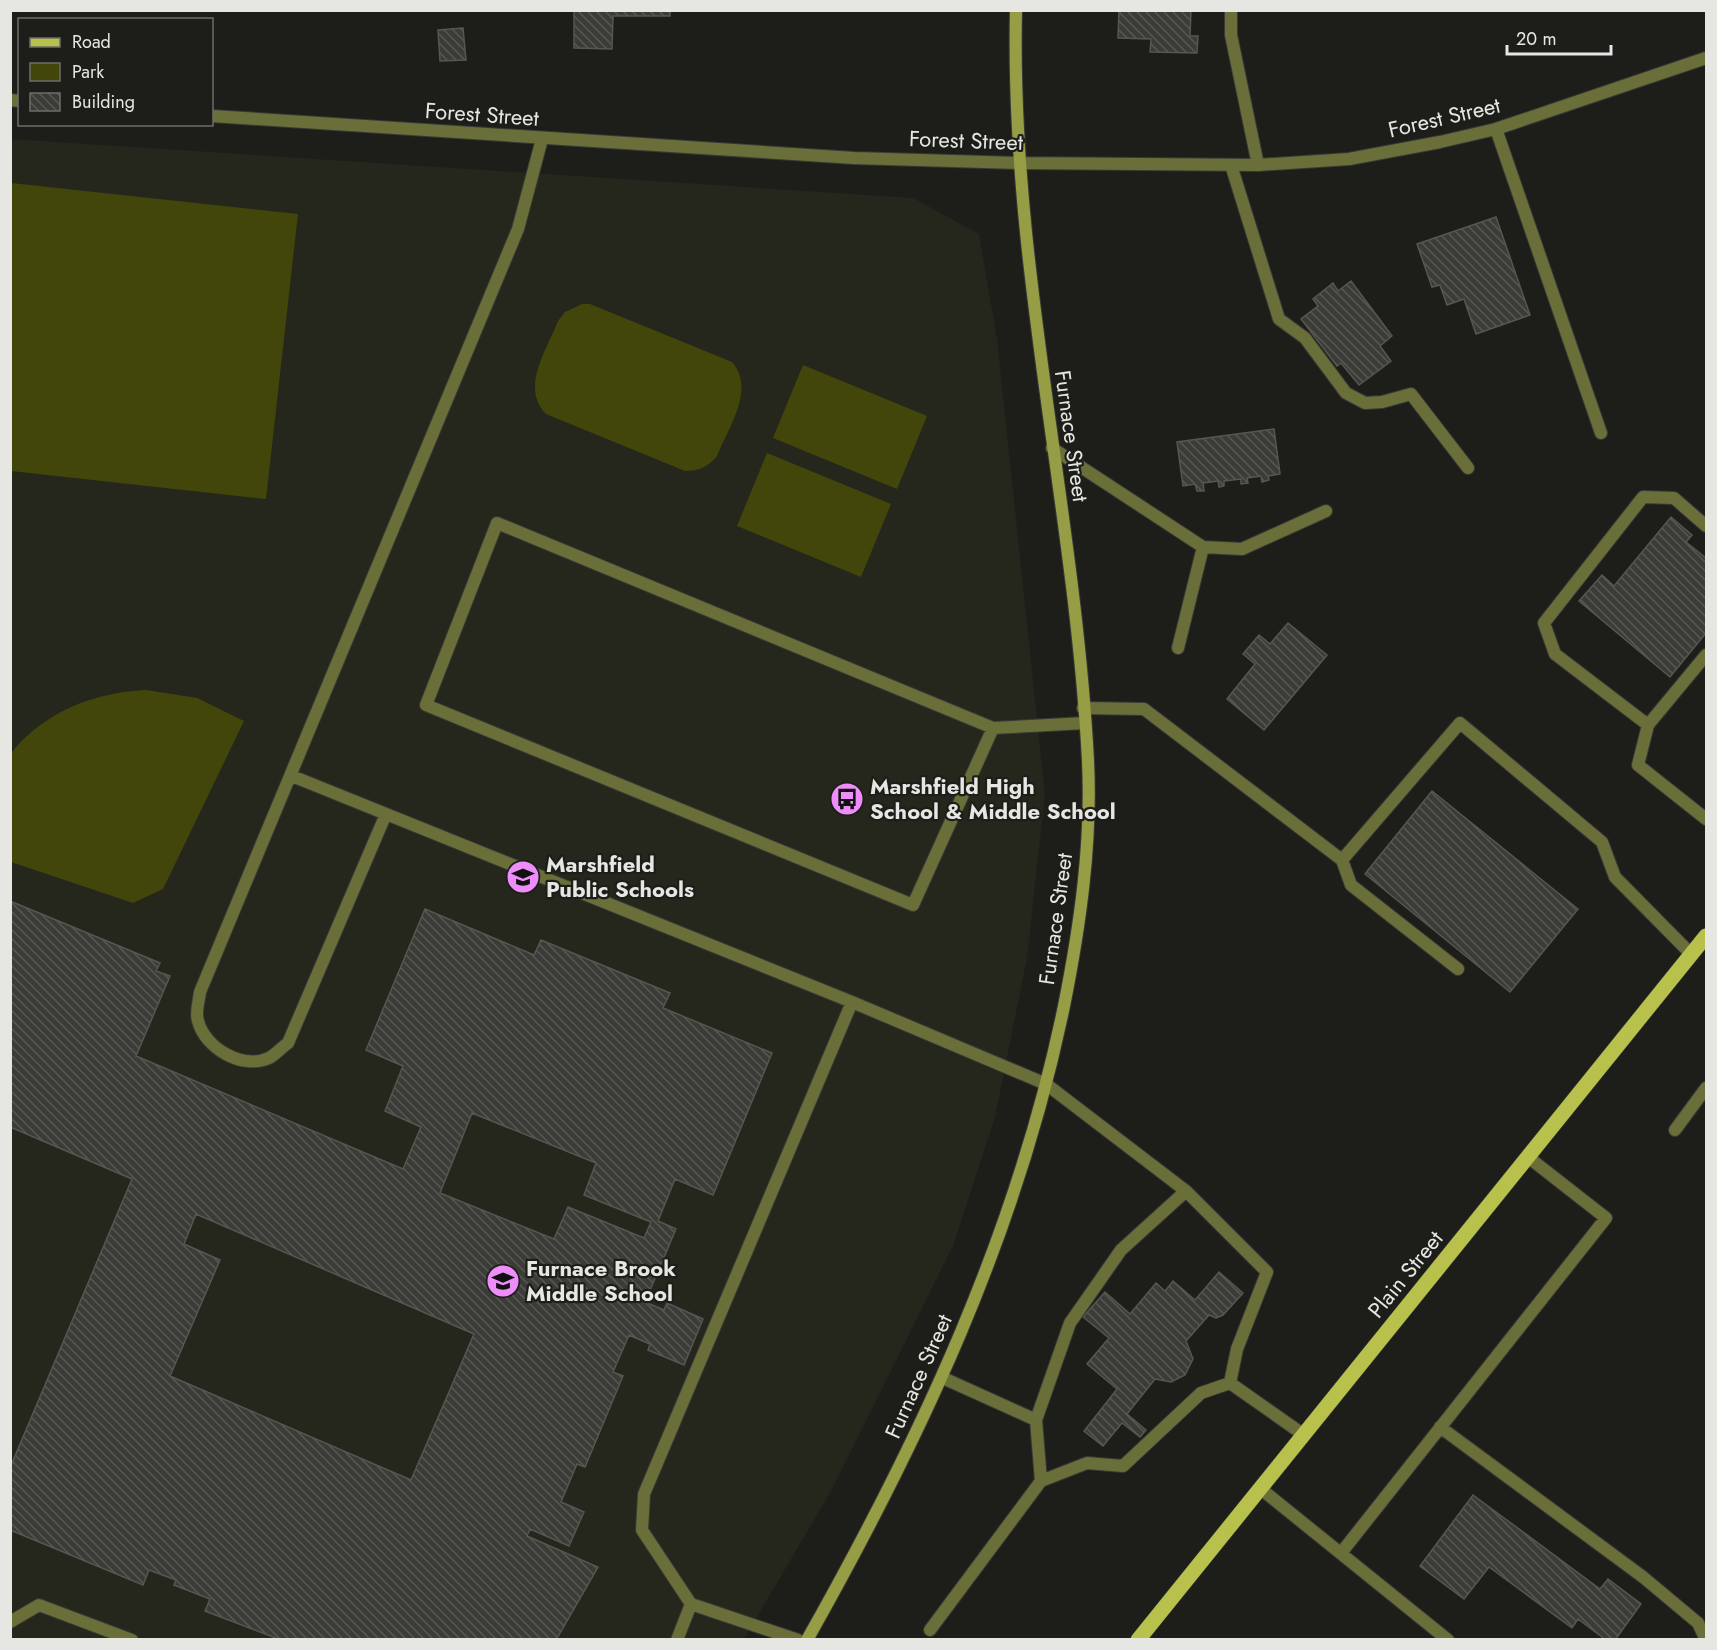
<svg xmlns="http://www.w3.org/2000/svg" width="1717" height="1650" viewBox="0 0 1717 1650" font-family="Jost,sans-serif">
<style>
.built{fill:#25271d}
.green{fill:#42460b}
.building{fill:url(#building-back-hatch);stroke:#565752;stroke-width:1.5;fill-rule:evenodd}
.lines{fill:none;stroke-linecap:round;stroke-linejoin:round}
.service-casing{stroke:#393a36;stroke-width:14}
.tertiary-casing{stroke:#393a36;stroke-width:14}
.secondary-casing{stroke:#393a36;stroke-width:14}
.primary-casing{stroke:#393a36;stroke-width:16}
.service{stroke:#6a6f3a;stroke-width:12}
.tertiary{stroke:#6a6f3a;stroke-width:12}
.secondary{stroke:#969d45;stroke-width:12}
.primary{stroke:#b8c14c;stroke-width:15}
.labels{text-anchor:middle;dominant-baseline:central;stroke-width:4.5;stroke-linejoin:round;paint-order:stroke}
.street-label{font-size:22px;fill:#e6e6e3;stroke:#1d1e1a}
.poi-label{font-size:22px;font-weight:bold;fill:#e6e6e3;stroke:#1d1e1a;text-anchor:start}
</style>
<defs>
<pattern id="building-back-hatch" width="6" height="6" patternUnits="userSpaceOnUse" patternTransform="scale(1.5)"><rect width="6" height="6" fill="#3b3b37"/><path d="M-1 5l2 2M0 0l6 6M5-1l2 2" fill="none" stroke="#575754"/></pattern>
</defs>
<rect width="100%" height="100%" fill="#1d1e1a"/>
<path class="built" d="M 10,139 L 913,198 L 979,234 L 997,339 L 1045,795 L 1027,958 L 995,1117 L 953,1246 L 831,1491 L 744,1639 L 11,1639 Z"/>
<path class="green" d="M 11,183 L 298,214 L 266,499 L 11,471 Z
M 582,304 L 590,304 L 732,362 C 756,389 728,428 717,456 C 708,467 699,471 685,471 L 546,414 C 520,387 547,350 558,321 L 565,312 Z
M 803,365 L 927,416 L 897,489 L 773,438 Z
M 767,453 L 891,504 L 861,577 L 737,526 Z
M 146,690 L 197,698 L 244,721 L 163,889 L 133,903 L 11,862 L 11,753 C 46,711 92,693 146,690 Z"/>
<path class="building" d="M 574,10 L 670,10 L 670,16 L 613,16 L 612,49 L 574,48 Z
M 1119,10 L 1191,10 L 1190,36 L 1198,36 L 1197,53 L 1150,52 L 1151,39 L 1118,38 Z
M 463,28 L 466,60 L 440,61 L 438,30 Z
M 1496,217 L 1530,315 L 1476,334 L 1464,299 L 1447,305 L 1440,285 L 1432,287 L 1417,244 Z
M 1351,281 L 1392,336 L 1380,346 L 1391,361 L 1359,385 L 1341,363 L 1337,366 L 1301,319 L 1318,306 L 1313,299 L 1333,283 L 1338,291 Z
M 1274,429 L 1280,474 L 1268,476 L 1269,480 L 1262,482 L 1261,476 L 1247,478 L 1248,483 L 1241,484 L 1241,479 L 1224,481 L 1224,486 L 1219,487 L 1218,481 L 1203,483 L 1204,491 L 1197,491 L 1195,484 L 1183,486 L 1177,442 Z
M 1671,517 L 1692,535 L 1686,542 L 1706,558 L 1706,633 L 1670,677 L 1579,601 L 1602,575 L 1614,586 Z
M 1288,623 L 1327,655 L 1264,730 L 1227,699 L 1255,664 L 1243,654 L 1259,635 L 1270,644 Z
M 1432,791 L 1578,909 L 1510,992 L 1365,874 Z
M 10,901 L 160,963 L 156,971 L 170,976 L 136,1056 L 403,1169 L 421,1127 L 385,1111 L 403,1066 L 366,1050 L 425,909 L 534,955 L 541,940 L 670,993 L 663,1008 L 772,1053 L 713,1195 L 675,1179 L 658,1221 L 676,1229 L 645,1302 L 664,1310 L 667,1303 L 703,1319 L 684,1365 L 648,1350 L 650,1344 L 629,1335 L 613,1372 L 623,1376 L 585,1467 L 577,1464 L 561,1502 L 584,1512 L 569,1546 L 530,1529 L 527,1536 L 598,1567 L 556,1640 L 281,1640 L 205,1611 L 210,1599 L 174,1585 L 176,1580 L 149,1570 L 143,1585 L 10,1530 L 10,1468 L 132,1179 L 10,1127 ZM 472,1113 L 596,1163 L 584,1195 L 651,1222 L 644,1238 L 568,1207 L 554,1239 L 440,1193 ZM 196,1214 L 474,1334 L 411,1480 L 170,1376 L 220,1260 L 184,1244 Z
M 1219,1272 L 1243,1293 L 1223,1315 L 1216,1318 L 1209,1315 L 1186,1341 L 1193,1359 L 1185,1375 L 1171,1382 L 1155,1379 L 1127,1414 L 1146,1430 L 1140,1437 L 1122,1423 L 1103,1446 L 1084,1431 L 1117,1389 L 1087,1364 L 1109,1338 L 1083,1317 L 1105,1292 L 1130,1314 L 1156,1283 L 1165,1291 L 1173,1281 L 1195,1300 Z
M 1473,1495 L 1600,1589 L 1608,1579 L 1641,1604 L 1615,1640 L 1606,1640 L 1578,1619 L 1572,1628 L 1489,1567 L 1464,1599 L 1420,1566 Z"/>
<g class="lines">
<g class="service-casing">
<path id="service" d="M 1231,10 L 1231,35 L 1258,165
M 1496,129 L 1601,433
M 1231,165 L 1279,319 L 1305,338 L 1346,393 L 1365,403 L 1382,402 L 1411,394 L 1468,468
M 1052,448 L 1203,547 L 1178,648
M 1203,547 L 1242,549 L 1326,511
M 1706,655 L 1648,725 L 1638,765 L 1706,819
M 1083,708 L 1144,709 L 1342,860 L 1351,885 L 1458,969
M 1648,725 L 1555,654 L 1544,623 L 1643,497 L 1674,498 L 1706,526
M 993,728 L 913,905 L 426,705 L 497,523 L 993,728 L 1085,723
M 292,776 L 852,1002 L 1046,1084 L 1186,1191 L 1267,1272 L 1237,1349 L 1230,1383
M 386,814 L 288,1043 C 282,1047 276,1054 269,1058 C 242,1070 205,1048 198,1021 C 195,1013 199,1001 200,992 L 518,229 L 542,139
M 1342,860 L 1460,723 L 1602,842 L 1615,877 L 1692,955
M 1675,1130 L 1706,1088
M 1036,1420 L 1070,1323 L 1121,1250 L 1186,1191
M 1440,1427 L 1643,1577 L 1698,1623 L 1706,1640
M 1041,1481 L 1087,1463 L 1123,1466 L 1201,1393 L 1230,1383 L 1304,1435
M 1261,1489 L 1448,1640
M 1341,1553 L 1606,1218 L 1528,1157
M 691,1604 L 798,1640
M 10,1622 L 39,1605 L 132,1640
M 930,1630 L 1041,1481 L 1036,1420 L 943,1378
M 677,1640 L 691,1604 L 642,1530 L 644,1494 L 852,1002"/>
</g>
<g class="tertiary-casing">
<path id="tertiary" d="M 10,100 L 20,101
M 212,116 L 854,158 L 1018,163 L 1258,165 L 1349,159 L 1440,142 L 1496,129 L 1706,58"/>
</g>
<g class="secondary-casing">
<path id="secondary" d="M 807,1640 C 921,1438 1017,1234 1064,1006 C 1080,926 1092,843 1088,761 C 1075,510 1010,264 1016,10"/>
</g>
<g class="primary-casing">
<path id="primary" d="M 1138,1640 L 1706,936"/>
</g>
<use href="#service" class="service"/>
<use href="#tertiary" class="tertiary"/>
<use href="#secondary" class="secondary"/>
<use href="#primary" class="primary"/>
</g>
<defs>
<g id="bus-disc" transform="scale(1.725)"><circle r="9.5" fill="#ee8cf9" stroke="#1d1e1a"/><path d="M-5-6H5V4H4V6H2V4H-2V6H-4V4H-5ZM-3.5-4V0h7V-4ZM-3.5 1.2v1.5H-2V1.2ZM2 1.2v1.5H3.5V1.2Z" fill="#111"/></g>
<g id="school-disc" transform="scale(1.725)"><circle r="9.5" fill="#ee8cf9" stroke="#1d1e1a"/><path d="M0-5L7-2L0 1L-7-2ZM-4 1L0 2.5L4 1V4Q0 6-4 4Z" fill="#111"/></g>
</defs>
<g fill-rule="evenodd">
<use href="#bus-disc" x="847" y="799"/>
<use href="#school-disc" x="523" y="877"/>
<use href="#school-disc" x="503" y="1281"/>
</g>
<g class="labels">
<g class="street-label">
<text transform="translate(482 114) rotate(4)">Forest Street</text>
<text transform="translate(1444 117) rotate(-13)">Forest Street</text>
<text transform="translate(966 140) rotate(2)">Forest Street</text>
<text transform="translate(1072 436) rotate(82)">Furnace Street</text>
<text transform="translate(1055 919) rotate(-82)">Furnace Street</text>
<text transform="translate(1405 1274) rotate(-51)">Plain Street</text>
<text transform="translate(918 1376) rotate(-66)">Furnace Street</text>
</g>
<g class="poi-label">
<text x="870" y="786">Marshfield High<tspan x="870" dy="25">School &amp; Middle School</tspan></text>
<text x="546" y="864">Marshfield<tspan x="546" dy="25">Public Schools</tspan></text>
<text x="526" y="1268">Furnace Brook<tspan x="526" dy="25">Middle School</tspan></text>
</g>
</g>
<rect width="1717" height="1650" fill="none" stroke="#e6e6e3" stroke-width="24"/>
<rect x="18" y="18" width="195" height="108" fill="#1d1e1a" stroke="#6d6e6a" stroke-width="1.5"/>
<rect x="30" y="38" width="30" height="9" fill="#b8c14c" stroke="#6d6e6a" stroke-width="1.5"/>
<text x="72" y="48" font-size="18" fill="#e6e6e3">Road</text>
<rect x="30" y="63" width="30" height="18" fill="#42460b" stroke="#6d6e6a" stroke-width="1.5"/>
<text x="72" y="78" font-size="18" fill="#e6e6e3">Park</text>
<rect x="30" y="93" width="30" height="18" fill="url(#building-back-hatch)" stroke="#6d6e6a" stroke-width="1.5"/>
<text x="72" y="108" font-size="18" fill="#e6e6e3">Building</text>
<path d="M1507 45v9h104v-9" fill="none" stroke="#e6e6e3" stroke-width="3"/>
<text x="1516" y="45" font-size="18" fill="#e6e6e3" stroke="#1d1e1a" stroke-width="4.5" paint-order="stroke">20 m</text>
</svg>
